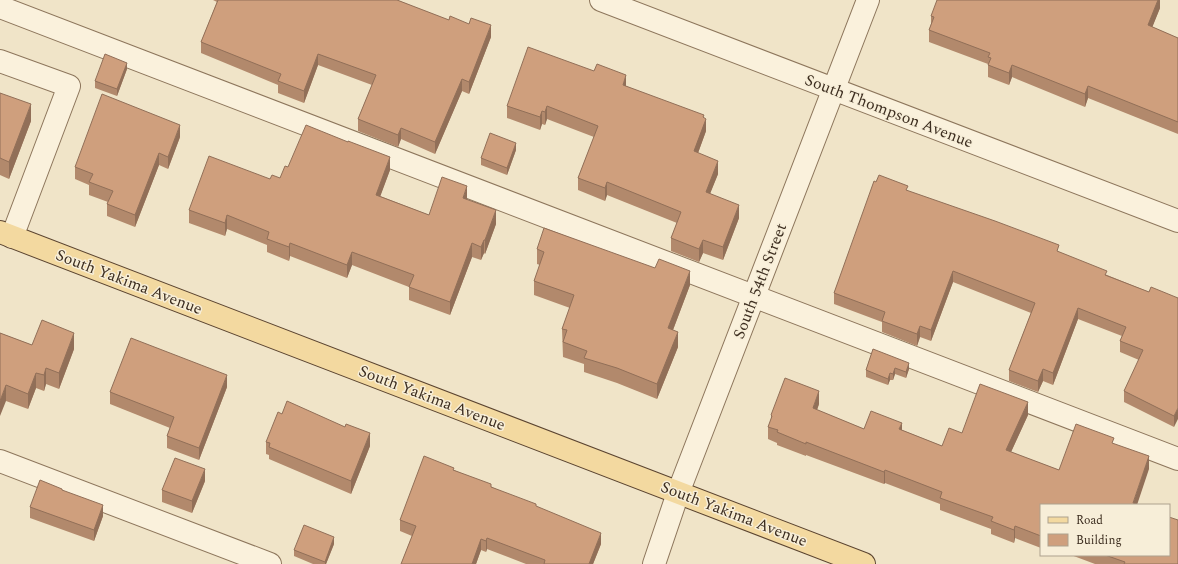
<svg xmlns="http://www.w3.org/2000/svg" width="1178" height="564" viewBox="0 0 1178 564" font-family="Spectral,serif">
<style>
.lines{fill:none;stroke-linecap:round;stroke-linejoin:round}
.minor-casing{stroke:#8d765c;stroke-width:24}
.major-casing{stroke:#5b4430;stroke-width:24}
.minor{stroke:#faf1dc;stroke-width:22}
.major{stroke:#f3d9a0;stroke-width:22}
.wall{fill:#b2896c}
.shaded-wall{fill:#916f58}
.building{fill:#cf9f7d;stroke:#916f58}
.labels{text-anchor:middle;dominant-baseline:central;stroke-width:3;stroke-linejoin:round;paint-order:stroke}
.street-label{font-size:16px;fill:#3d2e20;stroke:#f7eed8}
</style>
<rect width="100%" height="100%" fill="#f0e4c8"/>
<g class="lines">
<g class="minor-casing">
<path id="minor" d="M 601,0 L 1178,221
M 0,7 L 1178,459
M 0,61 L 69,86 L 12,237
M 0,461 L 270,564
M 654,564 L 678,493 L 868,0"/>
</g>
<g class="major-casing">
<path id="major" d="M 0,232 L 864,564"/>
</g>
<use href="#minor" class="minor"/>
<use href="#major" class="major"/>
</g>
<path class="wall" d="M 213,0 L 397,0 L 491,37 L 469,94 L 462,91 L 435,154 L 401,139 L 398,147 L 358,131 L 358,119 L 372,85 L 318,65 L 304,103 L 278,93 L 278,85 L 201,53 L 201,42 L 217,2 Z
M 1160,0 L 1160,8 L 1152,27 L 1178,38 L 1178,134 L 1088,98 L 1085,107 L 1012,77 L 1009,85 L 988,77 L 988,64 L 929,42 L 929,30 L 931,24 L 931,16 Z
M 127,69 L 117,96 L 95,88 L 95,81 Z
M 626,86 L 704,118 L 706,131 L 698,153 L 718,174 L 710,193 L 739,218 L 723,260 L 703,253 L 699,262 L 671,251 L 671,238 L 677,223 L 607,195 L 605,201 L 578,190 L 578,178 L 594,137 L 547,119 L 545,125 L 542,124 L 540,130 L 507,118 L 507,106 Z
M 0,93 L 31,121 L 9,179 L 0,175 Z
M 180,137 L 168,169 L 159,165 L 135,227 L 107,216 L 107,204 L 108,202 L 89,195 L 89,185 L 75,179 L 75,167 Z
M 516,150 L 507,175 L 481,165 L 481,158 Z
M 288,167 L 390,170 L 380,196 L 429,215 L 467,200 L 496,224 L 485,254 L 484,253 L 481,260 L 472,257 L 450,315 L 409,300 L 409,287 L 352,265 L 347,278 L 290,256 L 289,261 L 267,252 L 267,245 L 227,229 L 225,236 L 189,223 L 189,210 L 270,179 L 280,178 Z
M 876,182 L 908,191 L 1059,252 L 1107,275 L 1149,292 L 1178,298 L 1174,427 L 1124,402 L 1124,391 L 1139,360 L 1120,352 L 1120,341 L 1122,336 L 1078,319 L 1053,385 L 1043,381 L 1038,392 L 1009,381 L 1009,370 L 1031,313 L 953,282 L 931,341 L 920,337 L 917,346 L 882,332 L 882,322 L 834,304 L 834,293 Z
M 537,249 L 690,285 L 673,330 L 678,347 L 657,399 L 617,383 L 584,372 L 584,364 L 563,357 L 562,329 L 570,308 L 534,295 L 534,281 L 540,265 L 537,264 Z
M 0,333 L 32,345 L 74,349 L 59,389 L 46,384 L 44,391 L 36,388 L 28,409 L 6,401 Z
M 873,349 L 909,369 L 906,378 L 895,374 L 893,380 L 890,380 L 888,385 L 866,377 L 866,370 Z
M 227,387 L 199,460 L 167,448 L 167,436 L 170,428 L 110,404 L 110,392 Z
M 819,404 L 817,410 L 864,429 L 902,430 L 942,446 L 962,433 L 1028,415 L 1011,452 L 1059,470 L 1114,444 L 1149,469 L 1041,505 L 1041,548 L 1015,538 L 1014,543 L 991,534 L 991,529 L 940,510 L 940,504 L 885,483 L 884,484 L 806,455 L 806,456 L 777,445 L 777,443 L 768,439 L 768,427 L 771,419 L 771,415 Z
M 266,442 L 370,446 L 351,494 L 269,459 L 269,455 L 266,454 Z
M 454,470 L 536,507 L 601,544 L 593,564 L 526,564 L 487,549 L 486,552 L 481,550 L 476,564 L 401,564 L 412,536 L 400,531 L 400,520 Z
M 205,481 L 192,513 L 162,502 L 162,490 Z
M 62,490 L 103,516 L 94,541 L 30,518 L 30,507 Z
M 334,544 L 326,564 L 313,564 L 294,556 L 294,550 Z
M 1071,555 L 1169,555 L 1178,564 L 1095,564 Z"/>
<path class="shaded-wall" d="M 1158,0 L 1160,0 L 1160,8 L 1148,38 L 1148,25 Z
M 491,25 L 491,37 L 469,94 L 469,82 Z
M 318,54 L 318,65 L 304,103 L 304,91 Z
M 127,63 L 127,69 L 117,96 L 117,89 Z
M 1012,65 L 1012,77 L 1009,85 L 1009,73 Z
M 626,75 L 626,88 L 623,85 Z
M 462,79 L 462,91 L 435,154 L 435,142 Z
M 1088,86 L 1088,98 L 1085,107 L 1085,94 Z
M 31,104 L 31,121 L 9,179 L 9,162 Z
M 547,106 L 547,119 L 545,125 L 545,112 Z
M 542,111 L 542,124 L 540,130 L 540,117 Z
M 704,115 L 704,124 L 706,119 L 706,131 L 694,164 L 694,151 Z
M 180,125 L 180,137 L 168,169 L 168,157 Z
M 401,128 L 401,139 L 398,147 L 398,135 Z
M 516,143 L 516,150 L 507,175 L 507,168 Z
M 159,153 L 159,165 L 135,227 L 135,215 Z
M 390,157 L 390,170 L 376,208 L 376,195 Z
M 718,161 L 718,174 L 706,204 L 706,192 Z
M 607,182 L 607,195 L 605,201 L 605,188 Z
M 467,186 L 467,200 L 463,212 L 463,198 Z
M 739,205 L 739,218 L 723,260 L 723,247 Z
M 496,210 L 496,224 L 485,254 L 485,240 Z
M 227,215 L 227,229 L 225,236 L 225,223 Z
M 484,240 L 484,253 L 481,260 L 481,247 Z
M 703,240 L 703,253 L 699,262 L 699,249 Z
M 290,243 L 290,256 L 289,261 L 289,247 Z
M 472,243 L 472,257 L 450,315 L 450,302 Z
M 352,252 L 352,265 L 347,278 L 347,265 Z
M 690,271 L 690,285 L 668,343 L 668,328 Z
M 953,271 L 953,282 L 931,341 L 931,330 Z
M 1078,308 L 1078,319 L 1053,385 L 1053,373 Z
M 920,326 L 920,337 L 917,346 L 917,334 Z
M 678,332 L 678,347 L 657,399 L 657,384 Z
M 74,333 L 74,349 L 59,389 L 59,373 Z
M 909,363 L 909,369 L 906,378 L 906,372 Z
M 46,368 L 46,384 L 44,391 L 44,375 Z
M 895,368 L 895,374 L 893,380 L 893,374 Z
M 1043,369 L 1043,381 L 1038,392 L 1038,381 Z
M 36,373 L 36,388 L 28,409 L 28,394 Z
M 890,373 L 890,380 L 888,385 L 888,379 Z
M 227,375 L 227,387 L 199,460 L 199,448 Z
M 6,385 L 6,401 L 0,416 L 0,401 Z
M 819,391 L 819,404 L 813,421 L 813,408 Z
M 1028,402 L 1028,415 L 1006,463 L 1006,450 Z
M 1178,408 L 1178,419 L 1174,427 L 1174,416 Z
M 902,423 L 902,436 L 899,429 Z
M 370,433 L 370,446 L 351,494 L 351,481 Z
M 1149,456 L 1149,469 L 1137,505 L 1133,503 Z
M 205,469 L 205,481 L 192,513 L 192,501 Z
M 885,470 L 885,483 L 884,484 L 884,472 Z
M 103,505 L 103,516 L 94,541 L 94,530 Z
M 1015,526 L 1015,538 L 1014,543 L 1014,530 Z
M 601,533 L 601,544 L 593,564 L 589,564 Z
M 334,537 L 334,544 L 326,564 L 325,564 L 325,562 Z
M 487,538 L 487,549 L 486,552 L 486,541 Z
M 481,539 L 481,550 L 476,564 L 472,564 Z"/>
<path class="building" d="M 218,0 L 397,0 L 449,20 L 450,16 L 469,24 L 471,18 L 491,25 L 469,82 L 462,79 L 435,142 L 401,128 L 398,135 L 358,119 L 376,75 L 318,54 L 304,91 L 278,81 L 281,74 L 201,42 Z
M 937,0 L 1158,0 L 1148,25 L 1178,38 L 1178,122 L 1088,86 L 1085,94 L 1012,65 L 1009,73 L 988,65 L 991,58 L 988,57 L 990,53 L 929,30 L 934,17 L 931,16 Z
M 528,47 L 594,71 L 597,64 L 626,75 L 623,85 L 704,115 L 703,117 L 706,119 L 694,151 L 718,161 L 706,192 L 739,205 L 723,247 L 703,240 L 699,249 L 671,238 L 681,212 L 607,182 L 605,188 L 578,178 L 598,126 L 547,106 L 545,112 L 542,111 L 540,117 L 507,106 Z
M 105,54 L 127,63 L 117,89 L 95,81 Z
M 0,93 L 31,104 L 9,162 L 0,158 Z
M 102,94 L 180,125 L 168,157 L 159,153 L 135,215 L 107,204 L 113,191 L 89,182 L 93,174 L 75,167 Z
M 306,125 L 348,142 L 348,141 L 390,157 L 376,195 L 429,215 L 442,177 L 467,186 L 463,198 L 496,210 L 485,240 L 484,240 L 481,247 L 472,243 L 450,302 L 409,287 L 414,275 L 352,252 L 347,265 L 290,243 L 289,247 L 267,239 L 269,232 L 227,215 L 225,223 L 189,210 L 209,156 L 270,179 L 272,175 L 280,178 L 285,166 L 288,167 Z
M 490,133 L 516,143 L 507,168 L 481,158 Z
M 879,175 L 908,186 L 906,190 L 995,221 L 1059,245 L 1057,251 L 1107,271 L 1105,275 L 1149,292 L 1151,287 L 1178,298 L 1178,408 L 1174,416 L 1124,391 L 1143,350 L 1120,341 L 1126,327 L 1078,308 L 1053,373 L 1043,369 L 1038,381 L 1009,370 L 1035,303 L 953,271 L 931,330 L 920,326 L 917,334 L 882,321 L 885,312 L 834,293 L 874,181 L 876,182 Z
M 544,228 L 655,268 L 659,259 L 690,271 L 668,328 L 678,332 L 657,384 L 617,368 L 584,358 L 587,351 L 563,342 L 567,330 L 562,329 L 574,295 L 534,281 L 544,252 L 537,249 Z
M 42,320 L 74,333 L 59,373 L 46,368 L 44,375 L 36,373 L 28,394 L 6,385 L 0,401 L 0,333 L 32,345 Z
M 131,338 L 227,375 L 199,448 L 167,436 L 174,417 L 110,392 Z
M 873,349 L 909,363 L 906,372 L 895,368 L 893,374 L 890,373 L 888,379 L 866,370 Z
M 785,378 L 819,391 L 813,408 L 864,429 L 871,411 L 902,423 L 899,429 L 942,446 L 949,428 L 962,433 L 980,384 L 1028,402 L 1006,450 L 1059,470 L 1076,424 L 1114,438 L 1112,443 L 1149,456 L 1133,503 L 1138,505 L 1041,505 L 1041,536 L 1015,526 L 1014,530 L 991,521 L 993,517 L 940,498 L 942,492 L 885,470 L 884,472 L 806,442 L 806,444 L 777,432 L 778,430 L 768,427 L 772,416 L 771,415 Z
M 287,401 L 345,427 L 346,424 L 370,433 L 351,481 L 269,447 L 270,443 L 266,442 L 278,412 L 282,414 Z
M 424,456 L 454,468 L 453,470 L 491,484 L 491,487 L 536,504 L 536,506 L 601,533 L 589,564 L 544,564 L 545,560 L 487,538 L 486,541 L 481,539 L 472,564 L 401,564 L 416,526 L 400,520 Z
M 175,458 L 205,469 L 192,501 L 162,490 Z
M 40,480 L 62,489 L 62,490 L 103,505 L 94,530 L 30,507 Z
M 1169,517 L 1178,520 L 1178,564 L 1124,564 L 1125,562 L 1105,555 L 1169,555 Z
M 304,525 L 334,537 L 325,562 L 294,550 Z"/>
<g class="labels">
<g class="street-label">
<text transform="translate(889 111) rotate(21)">South Thompson Avenue</text>
<text transform="translate(760 281) rotate(-69)">South 54th Street</text>
<text transform="translate(129 282) rotate(21)">South Yakima Avenue</text>
<text transform="translate(432 398) rotate(21)">South Yakima Avenue</text>
<text transform="translate(734 514) rotate(21)">South Yakima Avenue</text>
</g>
</g>
<rect x="1040" y="504" width="130" height="52" fill="#f7eed8" stroke="#ada18e"/>
<rect x="1048" y="517" width="20" height="6" fill="#f3d9a0" stroke="#ada18e"/>
<text x="1076" y="524" font-size="12" fill="#3d2e20">Road</text>
<rect x="1048" y="534" width="20" height="12" fill="#cf9f7d" stroke="#ada18e"/>
<text x="1076" y="544" font-size="12" fill="#3d2e20">Building</text>
</svg>
